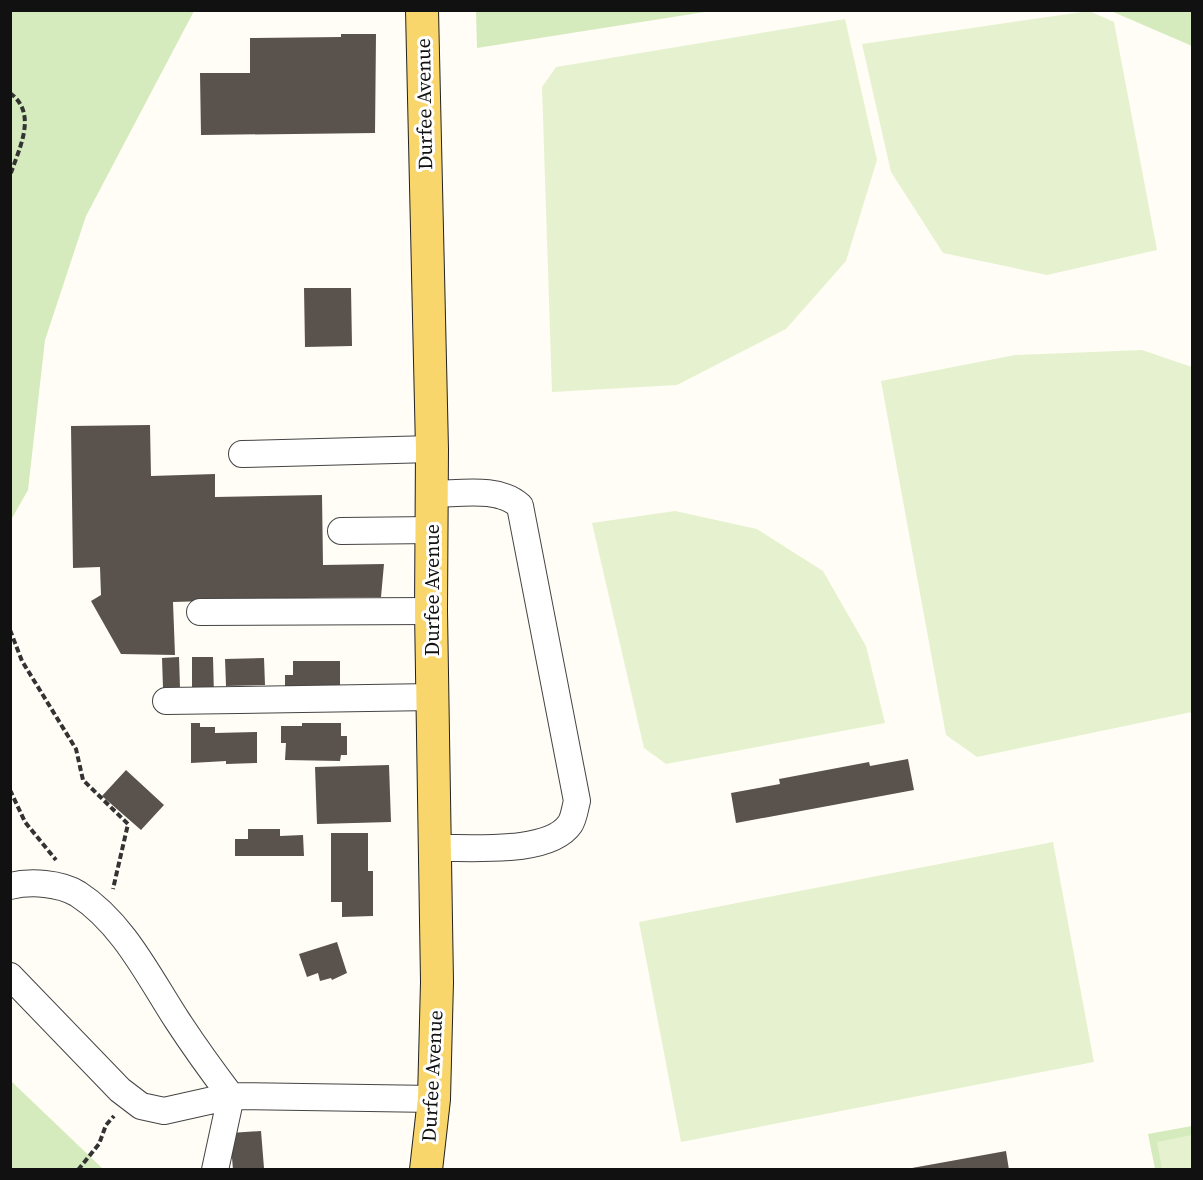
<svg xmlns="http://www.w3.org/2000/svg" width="1203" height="1180" viewBox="0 0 1203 1180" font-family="'Source Serif 4',serif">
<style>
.green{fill:#d5ebbd}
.pitch{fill:#e6f2cf}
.building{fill:#5a524d}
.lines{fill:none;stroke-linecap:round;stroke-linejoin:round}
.minor-casing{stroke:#444;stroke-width:28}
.major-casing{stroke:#222;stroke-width:34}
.path{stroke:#333;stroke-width:4;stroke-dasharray:6 3;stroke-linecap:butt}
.minor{stroke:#fff;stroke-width:26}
.major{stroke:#f9d66b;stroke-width:32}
.labels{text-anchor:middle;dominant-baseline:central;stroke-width:6;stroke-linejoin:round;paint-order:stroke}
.street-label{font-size:20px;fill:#111;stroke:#fff}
</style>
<rect width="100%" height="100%" fill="#fffdf5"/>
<path class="green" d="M 11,10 L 194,11 L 86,216 L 45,340 L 28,490 L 11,520 Z
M 476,11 L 476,10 L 711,11 L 477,48 Z
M 1111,11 L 1192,11 L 1192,46 Z
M 10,1081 L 11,1081 L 103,1169 L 11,1169 Z
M 1192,1126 L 1192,1169 L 1155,1169 L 1148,1134 Z"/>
<path class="pitch" d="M 1089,11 L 1114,22 L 1157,250 L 1047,275 L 943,253 L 891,172 L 862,44 Z
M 845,19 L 877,160 L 846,261 L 786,329 L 677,385 L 552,392 L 542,87 L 556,67 Z
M 1142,350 L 1192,367 L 1192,712 L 977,757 L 946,735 L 881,381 L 1015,355 Z
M 675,511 L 757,529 L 823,571 L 866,646 L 885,723 L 666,764 L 644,748 L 592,523 Z
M 1053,842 L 1094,1062 L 681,1142 L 639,922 Z
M 1192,1135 L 1192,1169 L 1162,1169 L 1157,1142 Z"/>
<path class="building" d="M 341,34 L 376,34 L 375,133 L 201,135 L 200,73 L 250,73 L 250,38 L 341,37 Z
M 304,288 L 351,288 L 352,346 L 305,347 Z
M 150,425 L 151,476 L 215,474 L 215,497 L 322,495 L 323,565 L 384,564 L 381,597 L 306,598 L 306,600 L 287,601 L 287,598 L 283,601 L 211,598 L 207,598 L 207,601 L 173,602 L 175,655 L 121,654 L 91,601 L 101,595 L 100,567 L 73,568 L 71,426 Z
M 179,657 L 180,688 L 163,688 L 162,658 Z
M 192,657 L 213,657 L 214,696 L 192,691 Z
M 264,658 L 265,685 L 226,686 L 225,659 Z
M 293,661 L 340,661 L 340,692 L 285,691 L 285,675 L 293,675 Z
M 191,723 L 200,723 L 200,727 L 215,727 L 215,733 L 257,732 L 257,763 L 226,764 L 226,761 L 191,763 Z
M 302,723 L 341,723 L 341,736 L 347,736 L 347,755 L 341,755 L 340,761 L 285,760 L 286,743 L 281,743 L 281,726 L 302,726 Z
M 908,759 L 914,790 L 736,823 L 731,793 L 780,784 L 779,779 L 869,762 L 870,766 Z
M 389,765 L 391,822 L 317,824 L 315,767 Z
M 126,770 L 164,805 L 141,830 L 102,796 Z
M 248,829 L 280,829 L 280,836 L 303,835 L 304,856 L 235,856 L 235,839 L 248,839 Z
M 331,833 L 368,833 L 368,871 L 373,871 L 373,916 L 342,917 L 342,902 L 331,902 Z
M 337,942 L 347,973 L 332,980 L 331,978 L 320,981 L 318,973 L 307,977 L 299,954 Z
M 261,1131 L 264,1168 L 233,1170 L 230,1133 Z
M 1006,1151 L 1009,1170 L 912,1170 L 912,1168 Z"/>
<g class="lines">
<g class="minor-casing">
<path id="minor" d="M 242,454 L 432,449
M 432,494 C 459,494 499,486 520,506 L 577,801 C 575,808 574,818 570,824 C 549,855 469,847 435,848
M 341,531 L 433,530
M 200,612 L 431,611
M 166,701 L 433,697
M 10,886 C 31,881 60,883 78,894 C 123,923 149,977 177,1020 C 194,1046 212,1071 231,1096 L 215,1170
M 10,976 L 120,1090 L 141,1106 L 164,1111 L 231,1096 L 434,1099"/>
</g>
<g class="major-casing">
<path id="major" d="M 422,10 L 432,449 L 431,611 L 437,982 L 434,1099 L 426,1170"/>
</g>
<path class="path" d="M 10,93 C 39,114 18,150 10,176
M 10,229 L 10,254
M 10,630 L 22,661 L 76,749 L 83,780 L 128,824 L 113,889
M 10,790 L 25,822 L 56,860
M 78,1170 L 99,1144 L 106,1125 L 114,1116"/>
<use href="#minor" class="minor"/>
<use href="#major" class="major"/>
</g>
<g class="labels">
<g class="street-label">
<text transform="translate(424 104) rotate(-91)">Durfee Avenue</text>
<text transform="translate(432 590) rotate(-90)">Durfee Avenue</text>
<text transform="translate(432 1076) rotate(-87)">Durfee Avenue</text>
</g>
</g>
<rect width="1203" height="1180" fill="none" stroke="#111111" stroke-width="24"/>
</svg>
